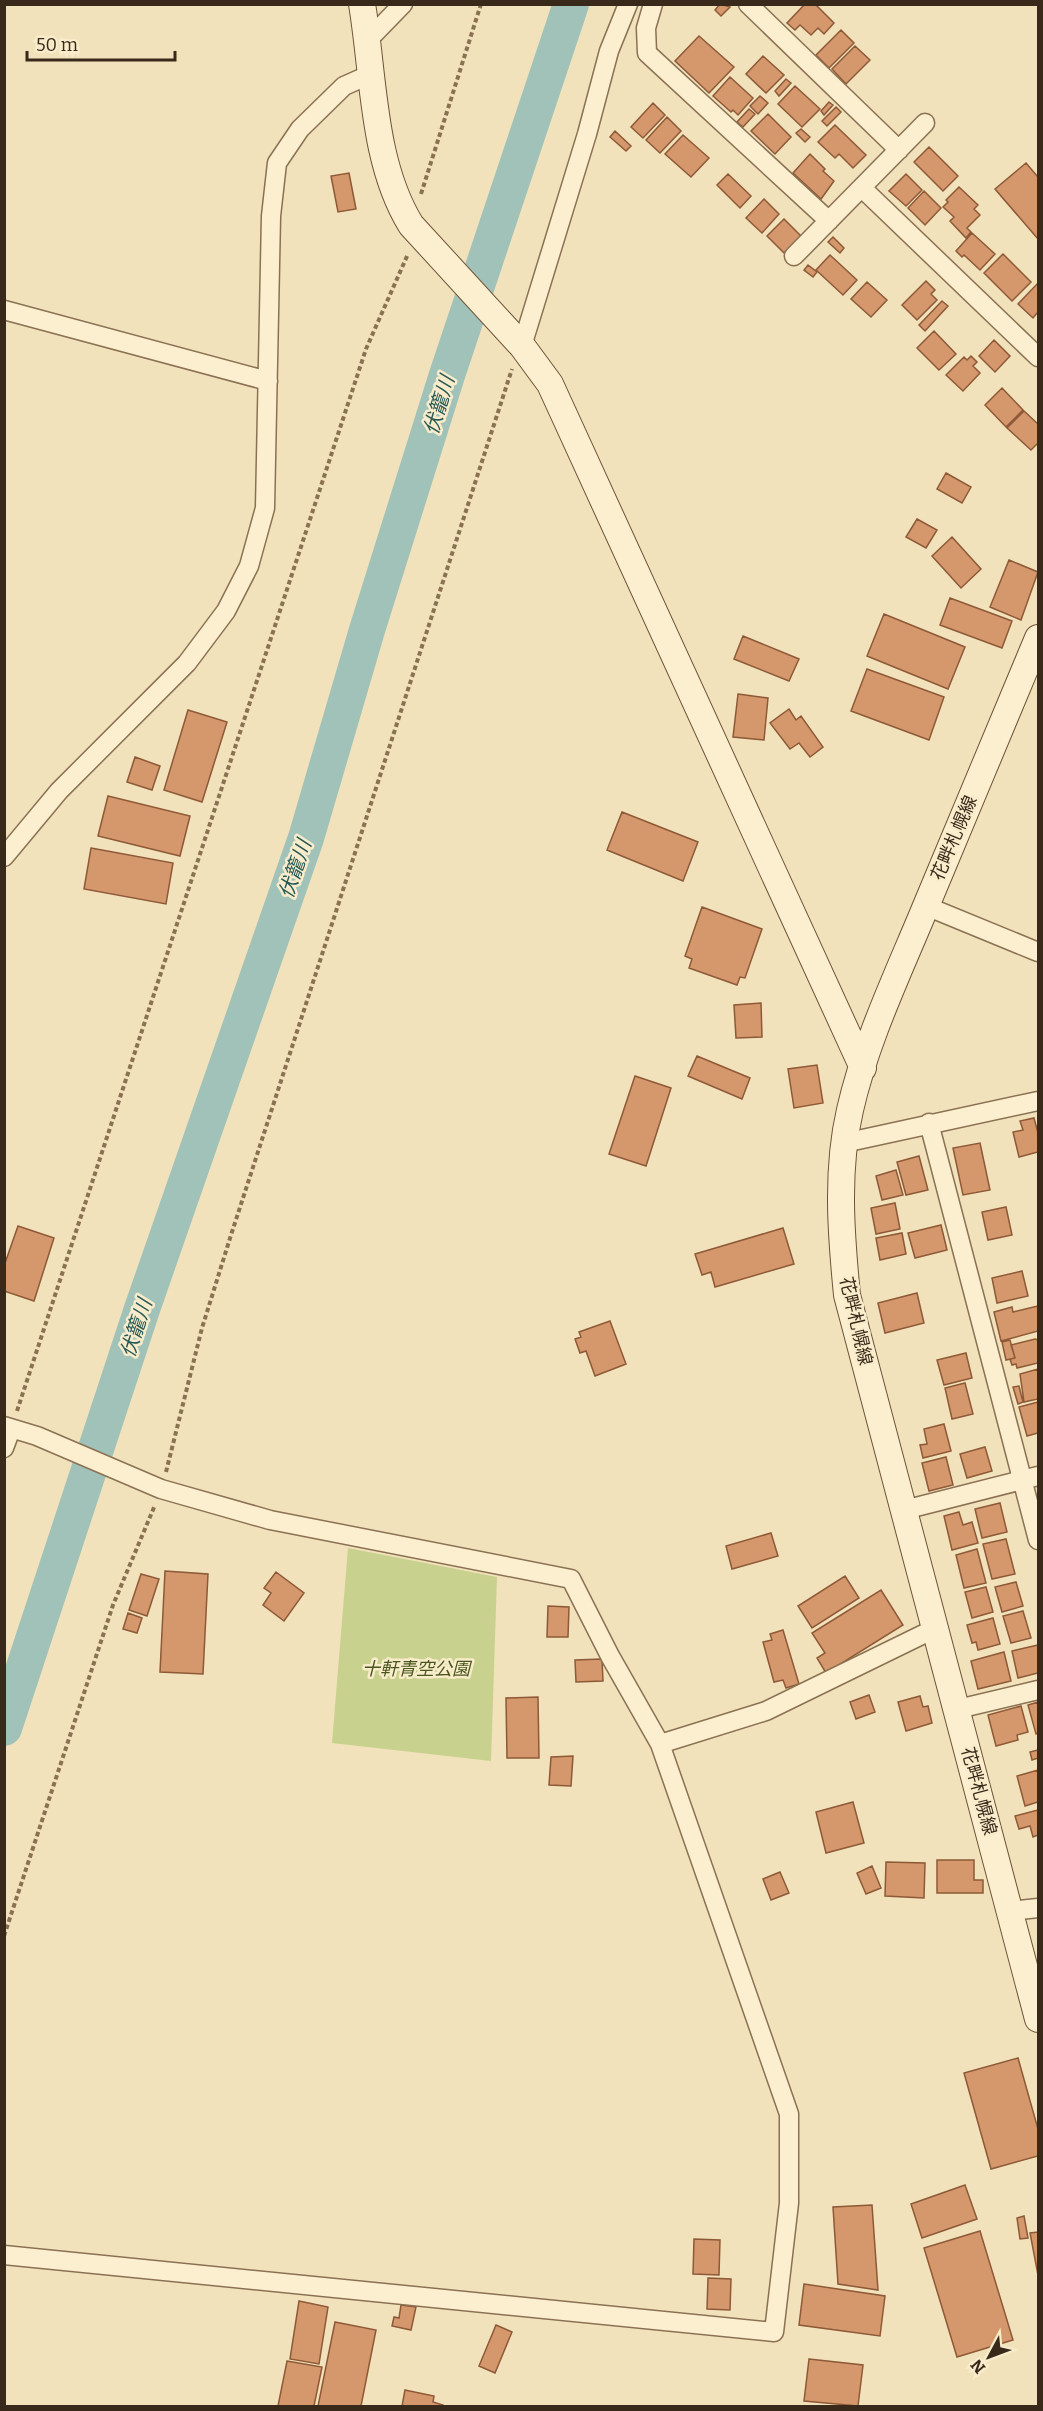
<svg xmlns="http://www.w3.org/2000/svg" width="1043" height="2411" viewBox="0 0 1043 2411" font-family="Bitter,'Noto Sans JP',serif">
<style>
.green{fill:#c9d18e}
.lines{fill:none;stroke-linecap:round;stroke-linejoin:round}
.river{stroke:#a0c2b8;stroke-width:36}
.building{fill:#d5986d;stroke:#8d5937;stroke-width:1.5}
.street-casing{stroke:#8b7153;stroke-width:21}
.secondary-casing{stroke:#6d5237;stroke-width:28}
.path{stroke:#8b7153;stroke-width:4;stroke-dasharray:4.5 3;stroke-linecap:butt}
.street{stroke:#fcefcf;stroke-width:18}
.secondary{stroke:#fcefcf;stroke-width:26}
.labels{text-anchor:middle;dominant-baseline:central;stroke-width:5;stroke-linejoin:round;paint-order:stroke}
.street-label{font-size:18px;fill:#38291a;stroke:#f9eccb}
.park-label{font-size:18px;font-style:italic;fill:#49571e;stroke:#f9eccb}
.water-label{font-size:20px;font-style:italic;fill:#275a57;stroke:#f9eccb}
</style>
<rect width="100%" height="100%" fill="#f2e2bb"/>
<path class="green" d="M 348,1548 L 497,1577 L 491,1761 L 332,1743 Z"/>
<g class="lines">
<path class="river" d="M 4,1728 L 142,1309 L 306,838 L 367,630 L 447,375 L 571,4"/>
</g>
<path class="building" d="M 720,4 L 730,7 L 721,16 L 715,10 Z
M 805,4 L 815,4 L 834,23 L 824,34 L 818,28 L 811,35 L 800,25 L 795,30 L 787,23 Z
M 841,30 L 854,43 L 829,68 L 816,55 Z
M 699,36 L 734,67 L 709,93 L 675,61 Z
M 855,46 L 870,60 L 846,84 L 832,69 Z
M 763,56 L 784,75 L 766,93 L 746,74 Z
M 730,77 L 753,98 L 738,115 L 733,110 L 731,112 L 713,96 Z
M 786,79 L 791,83 L 779,96 L 775,91 Z
M 795,86 L 820,109 L 802,127 L 778,104 Z
M 760,96 L 768,103 L 758,114 L 750,106 Z
M 829,102 L 833,105 L 824,115 L 821,111 Z
M 653,103 L 665,115 L 643,138 L 631,127 Z
M 836,107 L 841,112 L 827,126 L 822,121 Z
M 749,109 L 755,114 L 743,127 L 737,122 Z
M 768,114 L 791,137 L 775,154 L 751,131 Z
M 667,117 L 681,131 L 660,153 L 646,140 Z
M 835,125 L 866,155 L 853,168 L 839,154 L 835,158 L 818,142 Z
M 801,129 L 810,137 L 805,142 L 796,133 Z
M 615,131 L 631,146 L 626,151 L 610,137 Z
M 683,135 L 709,158 L 691,177 L 665,154 Z
M 929,147 L 958,176 L 943,191 L 914,162 Z
M 810,154 L 825,169 L 823,171 L 834,181 L 821,199 L 793,173 Z
M 1026,163 L 1038,177 L 1038,239 L 995,189 Z
M 349,173 L 356,209 L 338,212 L 331,176 Z
M 728,174 L 751,196 L 740,208 L 717,185 Z
M 906,174 L 922,190 L 906,206 L 889,191 Z
M 959,187 L 978,205 L 974,209 L 980,215 L 967,228 L 971,232 L 966,238 L 950,221 L 954,217 L 943,207 L 948,202 L 946,200 Z
M 924,191 L 941,208 L 925,225 L 908,208 Z
M 764,199 L 779,214 L 762,233 L 746,218 Z
M 784,219 L 801,236 L 784,253 L 767,236 Z
M 972,233 L 995,254 L 980,270 L 964,255 L 962,257 L 956,251 Z
M 833,237 L 844,248 L 840,253 L 828,242 Z
M 1003,254 L 1031,282 L 1012,301 L 984,273 Z
M 830,255 L 857,280 L 843,295 L 816,270 Z
M 808,265 L 817,272 L 813,277 L 804,270 Z
M 926,281 L 935,290 L 931,294 L 937,300 L 917,320 L 902,305 Z
M 867,282 L 887,300 L 871,317 L 851,299 Z
M 1038,283 L 1038,312 L 1033,318 L 1018,304 Z
M 942,301 L 948,306 L 925,331 L 919,325 Z
M 934,331 L 956,354 L 939,370 L 917,348 Z
M 994,340 L 1010,356 L 995,372 L 979,356 Z
M 971,356 L 977,362 L 973,366 L 980,373 L 963,391 L 946,375 L 964,357 L 967,360 Z
M 1002,388 L 1023,410 L 1006,427 L 985,405 Z
M 1024,411 L 1038,424 L 1038,443 L 1031,450 L 1007,428 Z
M 946,473 L 971,487 L 962,503 L 937,489 Z
M 917,519 L 937,530 L 926,548 L 906,537 Z
M 952,537 L 981,569 L 961,588 L 932,556 Z
M 1009,560 L 1038,572 L 1021,620 L 990,607 Z
M 950,598 L 1012,621 L 1002,648 L 940,625 Z
M 884,614 L 965,647 L 948,689 L 867,656 Z
M 743,636 L 799,659 L 789,681 L 734,659 Z
M 867,669 L 944,697 L 929,740 L 851,711 Z
M 738,694 L 768,698 L 764,740 L 733,737 Z
M 789,709 L 796,720 L 801,716 L 823,747 L 810,757 L 799,743 L 790,749 L 770,723 Z
M 188,710 L 227,722 L 202,802 L 164,790 Z
M 135,757 L 160,766 L 152,790 L 127,782 Z
M 108,796 L 190,816 L 180,856 L 98,836 Z
M 622,812 L 698,842 L 683,881 L 607,850 Z
M 91,848 L 173,863 L 166,904 L 84,889 Z
M 702,907 L 762,929 L 745,978 L 740,977 L 737,985 L 689,968 L 692,959 L 685,956 Z
M 761,1003 L 762,1037 L 736,1038 L 734,1005 Z
M 697,1056 L 750,1078 L 742,1099 L 688,1076 Z
M 817,1065 L 823,1103 L 794,1108 L 788,1069 Z
M 635,1076 L 671,1088 L 646,1166 L 609,1154 Z
M 1034,1118 L 1038,1133 L 1038,1152 L 1019,1157 L 1013,1132 L 1023,1130 L 1020,1121 Z
M 980,1143 L 990,1190 L 963,1195 L 953,1148 Z
M 919,1156 L 928,1190 L 906,1195 L 897,1162 Z
M 896,1170 L 903,1195 L 882,1200 L 876,1176 Z
M 895,1203 L 900,1229 L 876,1234 L 871,1208 Z
M 1006,1207 L 1012,1235 L 988,1240 L 982,1212 Z
M 941,1225 L 947,1250 L 915,1258 L 908,1233 Z
M 18,1226 L 54,1238 L 34,1301 L 4,1291 L 4,1266 Z
M 783,1228 L 794,1264 L 715,1287 L 711,1272 L 702,1275 L 695,1254 Z
M 902,1233 L 906,1254 L 880,1260 L 876,1238 Z
M 1022,1271 L 1028,1296 L 997,1303 L 992,1278 Z
M 917,1293 L 924,1323 L 885,1333 L 878,1303 Z
M 1038,1306 L 1038,1331 L 1001,1341 L 994,1312 L 1012,1307 L 1013,1312 Z
M 610,1321 L 626,1364 L 595,1376 L 586,1351 L 580,1353 L 575,1339 L 581,1337 L 579,1332 Z
M 1035,1339 L 1038,1340 L 1038,1363 L 1017,1368 L 1016,1364 L 1012,1365 L 1010,1359 L 1015,1358 L 1011,1345 Z
M 1010,1340 L 1015,1358 L 1006,1360 L 1002,1342 Z
M 966,1353 L 972,1378 L 944,1385 L 937,1360 Z
M 1038,1369 L 1038,1399 L 1024,1402 L 1020,1374 Z
M 965,1383 L 973,1414 L 952,1419 L 945,1388 Z
M 1019,1386 L 1023,1402 L 1018,1404 L 1013,1387 Z
M 1038,1402 L 1038,1433 L 1027,1436 L 1019,1407 Z
M 944,1424 L 951,1451 L 923,1458 L 920,1445 L 927,1444 L 924,1429 Z
M 985,1447 L 992,1471 L 967,1478 L 960,1454 Z
M 946,1457 L 953,1485 L 929,1491 L 922,1463 Z
M 1000,1503 L 1007,1532 L 982,1538 L 975,1509 Z
M 959,1512 L 963,1525 L 972,1522 L 978,1543 L 952,1550 L 944,1516 Z
M 771,1533 L 778,1556 L 732,1569 L 726,1546 Z
M 1006,1539 L 1015,1574 L 992,1579 L 983,1544 Z
M 977,1549 L 986,1583 L 964,1588 L 956,1555 Z
M 165,1571 L 208,1574 L 203,1674 L 160,1672 Z
M 276,1572 L 304,1593 L 284,1621 L 263,1605 L 271,1593 L 264,1588 Z
M 141,1574 L 159,1579 L 147,1616 L 129,1610 Z
M 845,1576 L 859,1598 L 812,1628 L 798,1606 Z
M 1016,1582 L 1023,1606 L 1002,1612 L 995,1587 Z
M 986,1587 L 993,1612 L 972,1618 L 965,1592 Z
M 881,1590 L 903,1625 L 826,1673 L 817,1658 L 825,1653 L 812,1633 Z
M 548,1606 L 569,1607 L 568,1637 L 547,1637 Z
M 1023,1611 L 1031,1638 L 1011,1643 L 1003,1616 Z
M 128,1613 L 142,1618 L 137,1633 L 123,1629 Z
M 993,1618 L 1000,1644 L 978,1650 L 976,1642 L 972,1643 L 967,1625 Z
M 783,1630 L 799,1684 L 786,1688 L 783,1680 L 774,1682 L 763,1642 L 772,1640 L 770,1634 Z
M 1038,1645 L 1038,1673 L 1018,1678 L 1012,1651 Z
M 1004,1652 L 1011,1681 L 978,1689 L 971,1661 Z
M 602,1659 L 603,1681 L 576,1682 L 575,1660 Z
M 869,1695 L 875,1712 L 856,1719 L 850,1702 Z
M 920,1696 L 923,1707 L 928,1706 L 932,1723 L 906,1731 L 898,1702 Z
M 538,1697 L 539,1758 L 507,1758 L 506,1698 Z
M 1038,1702 L 1038,1733 L 1036,1734 L 1028,1705 Z
M 1021,1706 L 1028,1732 L 1017,1735 L 1018,1740 L 996,1746 L 988,1715 Z
M 1038,1750 L 1038,1758 L 1032,1760 L 1030,1752 Z
M 573,1756 L 571,1786 L 549,1785 L 551,1757 Z
M 1038,1770 L 1038,1802 L 1025,1806 L 1017,1776 Z
M 853,1802 L 864,1843 L 826,1853 L 816,1812 Z
M 1038,1810 L 1038,1835 L 1033,1837 L 1030,1826 L 1019,1829 L 1015,1816 Z
M 937,1860 L 974,1860 L 974,1880 L 983,1880 L 983,1893 L 937,1893 Z
M 886,1862 L 925,1863 L 924,1898 L 885,1896 Z
M 872,1866 L 881,1888 L 866,1894 L 857,1873 Z
M 780,1872 L 789,1893 L 771,1900 L 763,1879 Z
M 1018,2058 L 1038,2129 L 1038,2156 L 991,2169 L 964,2073 Z
M 965,2185 L 977,2219 L 922,2238 L 911,2204 Z
M 872,2205 L 878,2290 L 838,2284 L 833,2207 Z
M 1024,2216 L 1028,2238 L 1020,2239 L 1017,2218 Z
M 980,2231 L 1013,2340 L 957,2357 L 924,2248 Z
M 1038,2232 L 1038,2275 L 1030,2233 Z
M 694,2239 L 720,2240 L 719,2275 L 693,2274 Z
M 708,2278 L 731,2279 L 730,2310 L 707,2309 Z
M 804,2284 L 885,2296 L 880,2336 L 799,2325 Z
M 299,2301 L 328,2307 L 319,2364 L 290,2359 Z
M 401,2305 L 416,2307 L 411,2330 L 392,2326 L 394,2317 L 399,2318 Z
M 335,2322 L 376,2330 L 361,2406 L 318,2406 Z
M 496,2325 L 512,2332 L 495,2373 L 479,2366 Z
M 809,2359 L 863,2365 L 858,2406 L 804,2401 Z
M 287,2361 L 322,2367 L 314,2406 L 278,2406 Z
M 405,2390 L 434,2396 L 433,2402 L 443,2405 L 443,2406 L 402,2406 Z"/>
<g class="lines">
<g class="street-casing">
<path id="street" d="M 653,4 L 646,28 L 647,53 L 829,221
M 748,4 L 899,150
M 368,40 L 403,4
M 862,188 L 1038,357
M 794,256 L 925,123
M 4,310 L 268,381
M 522,346 L 587,134 L 609,51 L 628,4
M 4,857 L 59,791 L 187,663 L 226,611 L 249,566 L 265,508 L 271,216 L 277,163 L 300,129 L 344,86 L 371,74
M 926,906 L 1038,952
M 929,1123 L 1038,1540
M 844,1143 L 1038,1101
M 4,1426 L 37,1436 L 161,1489 L 270,1520 L 571,1579 L 610,1656 L 660,1744 L 766,1711 L 936,1628
M 4,1448 L 11,1429
M 904,1510 L 1038,1476
M 958,1709 L 1038,1690
M 1010,1911 L 1038,1908
M 4,2255 L 774,2332 L 789,2203 L 789,2114 L 660,1744"/>
</g>
<g class="secondary-casing">
<path id="secondary" d="M 362,4 C 374,76 372,162 411,225 L 522,346 L 550,384 L 863,1068
M 1038,638 C 999,731 960,824 921,918 C 895,980 865,1044 850,1110 C 836,1170 841,1234 847,1295 L 1038,2019"/>
</g>
<path class="path" d="M 421,194 L 481,4
M 17,1411 L 366,349 L 408,254
M 166,1472 L 202,1328 L 231,1235 L 512,369
M 4,1936 L 113,1605 L 155,1505"/>
<use href="#street" class="street"/>
<use href="#secondary" class="secondary"/>
</g>
<g class="labels">
<g class="street-label">
<text transform="translate(954 838) rotate(-67)">花畔札幌線</text>
<text transform="translate(856 1321) rotate(77)">花畔札幌線</text>
<text transform="translate(979 1791) rotate(75)">花畔札幌線</text>
</g>
<g class="park-label">
<text x="416" y="1669">十軒青空公園</text>
</g>
<g class="water-label">
<text transform="translate(439 405) rotate(-73)">伏籠川</text>
<text transform="translate(295 869) rotate(-71)">伏籠川</text>
<text transform="translate(136 1328) rotate(-72)">伏籠川</text>
</g>
</g>
<rect width="1043" height="2411" fill="none" stroke="#38291a" stroke-width="12"/>
<g transform="translate(989 2357) rotate(229)" stroke="#f9eccb" stroke-width="4.5" paint-order="stroke">
<path d="M0-4.5L10 22L0 15L-10 22Z" fill="#38291a"/>
<text y="-9" font-size="16" font-weight="bold" text-anchor="middle" fill="#38291a">N</text>
</g>
<path d="M27 51v9h148v-9" fill="none" stroke="#38291a" stroke-width="3"/>
<text x="36" y="51" font-size="18" fill="#38291a" stroke="#f9eccb" stroke-width="4.5" paint-order="stroke">50 m</text>
</svg>
